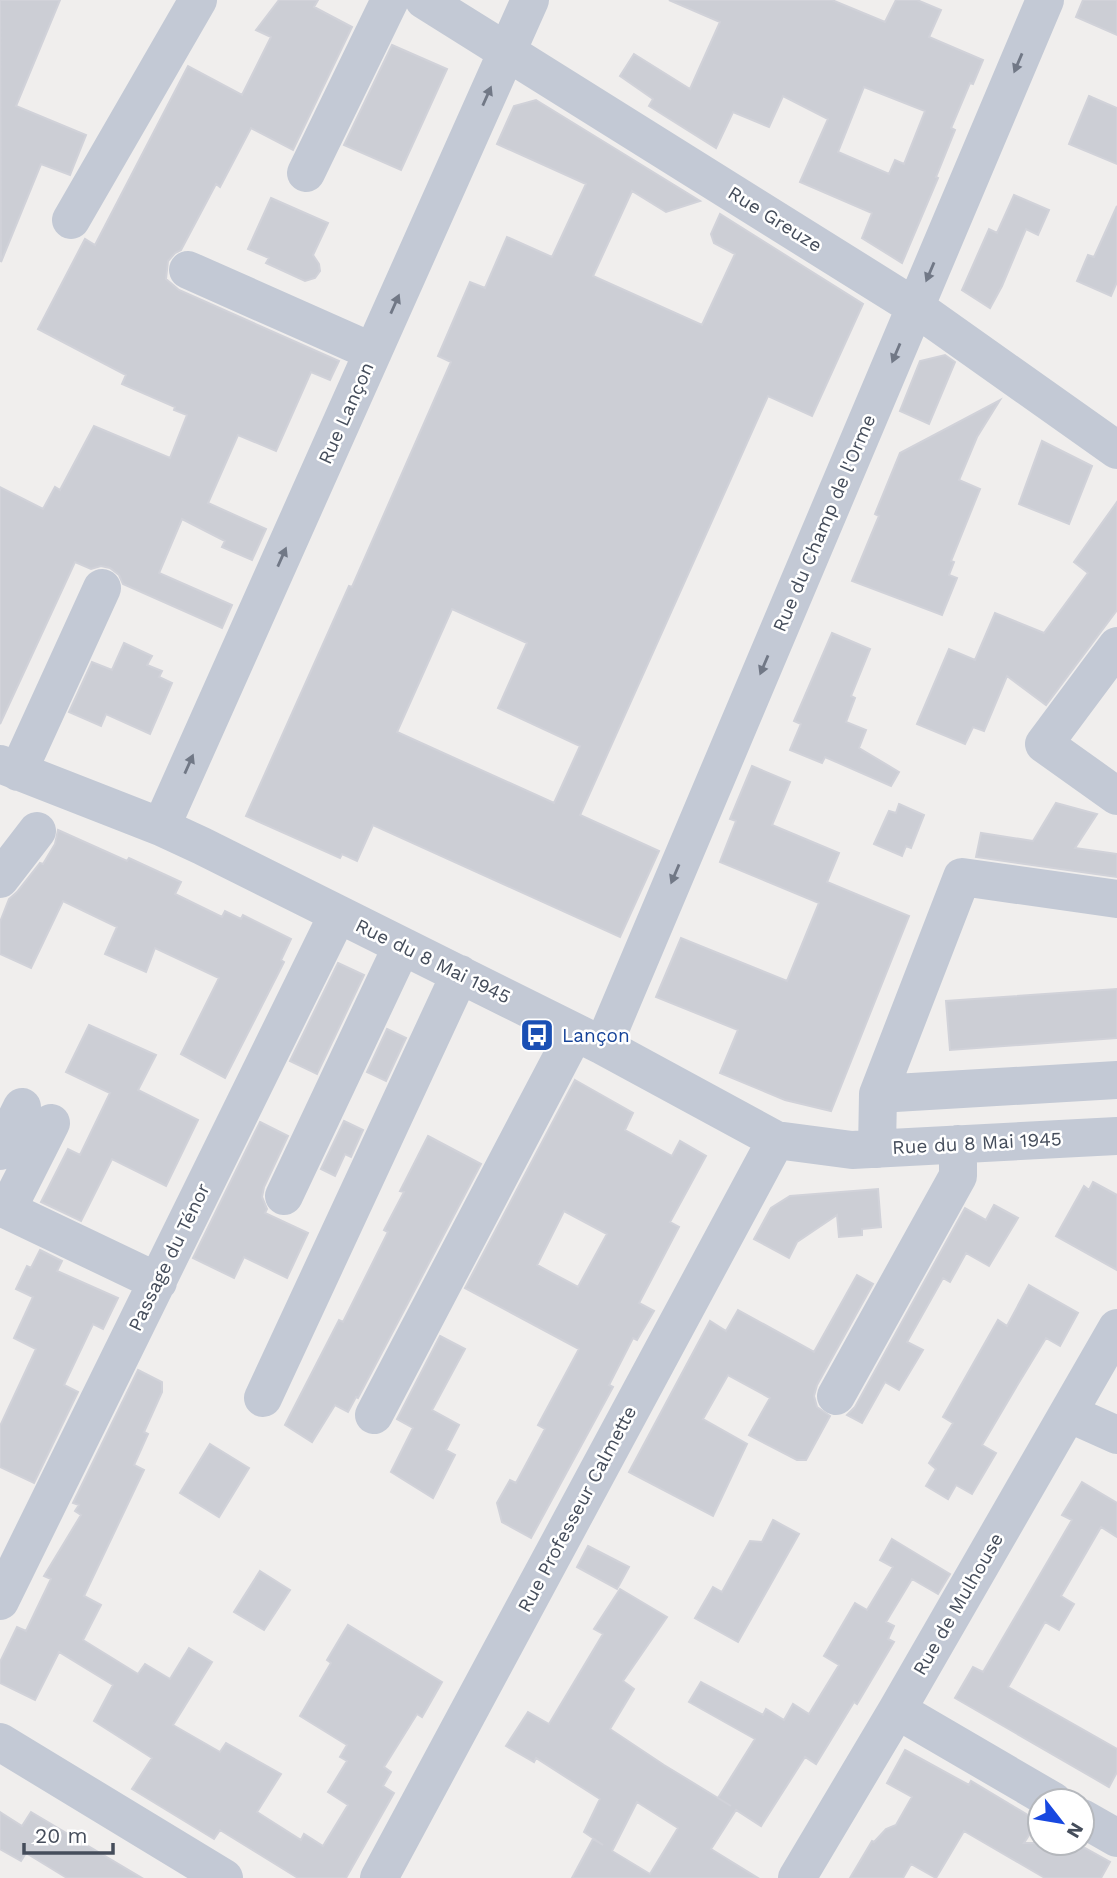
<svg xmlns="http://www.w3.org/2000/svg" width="1117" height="1878" viewBox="0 0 1117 1878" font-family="'Work Sans',sans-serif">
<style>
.building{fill:#ccced5;stroke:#d1d2d9;stroke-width:2;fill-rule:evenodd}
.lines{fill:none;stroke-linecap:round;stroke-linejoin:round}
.minor{stroke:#c3c9d5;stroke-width:38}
.oneway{fill:#717886}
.labels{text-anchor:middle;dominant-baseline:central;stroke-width:5;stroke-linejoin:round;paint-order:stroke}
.street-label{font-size:19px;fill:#454d5b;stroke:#fff}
.transit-label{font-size:19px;fill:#164399;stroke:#fff;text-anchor:start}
</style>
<rect width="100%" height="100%" fill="#f0eeed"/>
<path class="building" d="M 0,0 L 60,0 L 16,106 L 86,135 L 70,175 L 41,164 L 1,262 Z
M 279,0 L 318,0 L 314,7 L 352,27 L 293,150 L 251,128 L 220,187 L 216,184 L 181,250 L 175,253 L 168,261 L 166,279 L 179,290 L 339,361 L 330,380 L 311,372 L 276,451 L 238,435 L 208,503 L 266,529 L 252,560 L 222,547 L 225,541 L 182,519 L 159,573 L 232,605 L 222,628 L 123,584 L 119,575 L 110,568 L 101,566 L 91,569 L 75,562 L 0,724 L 0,487 L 43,509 L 55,487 L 60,490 L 94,426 L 170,458 L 187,415 L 174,410 L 175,407 L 122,384 L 126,375 L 38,329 L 85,239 L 95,245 L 188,66 L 242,95 L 271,37 L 256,30 Z
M 669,0 L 832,0 L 885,22 L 896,0 L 917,0 L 941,10 L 929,37 L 983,60 L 973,84 L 970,83 L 951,128 L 955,130 L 936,177 L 938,178 L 902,263 L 862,238 L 872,213 L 800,182 L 828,119 L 783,96 L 769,127 L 733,112 L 716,148 L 649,106 L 653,99 L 620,76 L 634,54 L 690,89 L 720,22 ZM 864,87 L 925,111 L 904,164 L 895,160 L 889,174 L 838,152 Z
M 1083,0 L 1117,0 L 1117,35 L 1076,17 Z
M 392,45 L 447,69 L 401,170 L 344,145 Z
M 1089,96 L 1117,108 L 1117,164 L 1069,144 Z
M 536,100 L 700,201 L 666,212 L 632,191 L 593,276 L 702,325 L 735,254 L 714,243 L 711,234 L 720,214 L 863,304 L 812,416 L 768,396 L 580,815 L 659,851 L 620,937 L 373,825 L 357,861 L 342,854 L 340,858 L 246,816 L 349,586 L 352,587 L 451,362 L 438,356 L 470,282 L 485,288 L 507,237 L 552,257 L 586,184 L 497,144 L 514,106 ZM 452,609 L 527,643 L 498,708 L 580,746 L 554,803 L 397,732 Z
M 1014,195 L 1049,210 L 1038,235 L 1026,229 L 1002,286 L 990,308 L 962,290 L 989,229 L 997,233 Z
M 271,198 L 328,223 L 313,255 L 319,264 L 320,271 L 315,278 L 305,281 L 266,263 L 269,258 L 248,249 Z
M 1117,206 L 1117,282 L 1111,296 L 1077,281 L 1088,255 L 1094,257 Z
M 945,355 L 955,362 L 929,424 L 900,411 L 920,361 Z
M 1000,400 L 977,437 L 959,480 L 980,489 L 951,561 L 954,562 L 949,575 L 957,578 L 942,615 L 852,581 L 879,516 L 875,514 L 900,453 Z
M 1042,441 L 1092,466 L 1069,524 L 1019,504 Z
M 1117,502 L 1117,610 L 1046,705 L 1007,676 L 984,731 L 973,727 L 965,744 L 917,724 L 949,649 L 975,660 L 995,613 L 1044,633 L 1088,573 L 1074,562 Z
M 832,633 L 870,649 L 851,696 L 855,698 L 846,722 L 866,730 L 859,748 L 899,772 L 891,786 L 825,757 L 822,763 L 790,750 L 801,724 L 794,721 Z
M 124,643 L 152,656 L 147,665 L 162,671 L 159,677 L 172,683 L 150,734 L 106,714 L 101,726 L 69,712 L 92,662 L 112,670 Z
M 752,766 L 790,782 L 772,825 L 839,853 L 827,882 L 909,916 L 831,1111 L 785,1100 L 720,1073 L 738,1030 L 656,997 L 681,938 L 787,981 L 819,903 L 720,862 L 736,821 L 730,819 Z
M 1056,803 L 1097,814 L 1075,848 L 1117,854 L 1117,877 L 976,857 L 981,833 L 1033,841 Z
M 899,804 L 924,815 L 911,848 L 906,846 L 902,856 L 874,844 L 889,811 L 896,813 Z
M 58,830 L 127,861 L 129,858 L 181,882 L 175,894 L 222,917 L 225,911 L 241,919 L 243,915 L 291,939 L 281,960 L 284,962 L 225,1078 L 181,1054 L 219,978 L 155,948 L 146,972 L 105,954 L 117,927 L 63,901 L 31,968 L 0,954 L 0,922 L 9,899 L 17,892 L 40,863 L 43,864 L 55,844 Z
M 338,963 L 364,975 L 317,1074 L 290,1061 Z
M 1117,989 L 1117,1038 L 950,1050 L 946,1001 Z
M 89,1025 L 156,1055 L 138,1090 L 198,1120 L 166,1186 L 112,1159 L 81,1221 L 41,1202 L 68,1149 L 80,1155 L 110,1093 L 66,1072 Z
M 387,1029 L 406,1038 L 386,1081 L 367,1072 Z
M 575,1080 L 633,1113 L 625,1130 L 672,1156 L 680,1141 L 706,1156 L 670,1222 L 679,1227 L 639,1303 L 654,1311 L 637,1340 L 633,1338 L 609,1385 L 613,1387 L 531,1538 L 502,1522 L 497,1503 L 510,1480 L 516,1483 L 545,1429 L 538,1425 L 579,1349 L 465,1288 ZM 564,1211 L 607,1234 L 578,1287 L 537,1265 Z
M 344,1121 L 363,1130 L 351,1157 L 345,1154 L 335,1176 L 321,1169 Z
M 260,1122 L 288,1136 L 264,1187 L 262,1197 L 267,1209 L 265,1213 L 308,1233 L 287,1278 L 244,1257 L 234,1278 L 193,1258 Z
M 428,1136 L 481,1164 L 358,1398 L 356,1397 L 348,1412 L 335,1405 L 312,1442 L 285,1425 L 339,1320 L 343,1322 L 388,1232 L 384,1230 L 404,1192 L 400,1191 Z
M 1093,1182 L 1117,1195 L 1117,1270 L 1056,1236 L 1084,1186 L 1089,1190 Z
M 878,1189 L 881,1227 L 862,1229 L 862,1235 L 839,1237 L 837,1215 L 797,1242 L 789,1258 L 754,1239 L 771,1208 L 790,1196 Z
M 994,1205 L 1018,1218 L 989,1266 L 966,1253 L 950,1282 L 943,1278 L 907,1342 L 923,1350 L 899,1390 L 885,1382 L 862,1423 L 847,1415 L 855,1407 L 965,1208 L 986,1220 Z
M 40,1250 L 62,1261 L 57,1271 L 118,1298 L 103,1329 L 93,1324 L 64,1385 L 78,1392 L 34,1483 L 0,1467 L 0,1426 L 36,1349 L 14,1338 L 33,1297 L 16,1289 L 27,1266 L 31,1268 Z
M 857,1275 L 873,1284 L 817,1385 L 814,1396 L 817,1407 L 830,1416 L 806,1460 L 797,1460 L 749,1435 L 770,1398 L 728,1375 L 703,1419 L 747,1444 L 713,1516 L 629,1472 L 710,1321 L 726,1331 L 738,1310 L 814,1352 Z
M 1029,1285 L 1078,1313 L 1060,1346 L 1046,1338 L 1018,1384 L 982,1445 L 996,1453 L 972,1494 L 956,1485 L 948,1499 L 926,1486 L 936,1469 L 929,1463 L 953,1423 L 943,1417 L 998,1320 L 1007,1326 Z
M 440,1336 L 465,1349 L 432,1410 L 459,1425 L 446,1450 L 455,1455 L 433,1498 L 391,1472 L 413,1428 L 397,1419 Z
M 138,1370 L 162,1382 L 162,1392 L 144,1432 L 148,1434 L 134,1465 L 144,1470 L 84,1596 L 101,1605 L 83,1640 L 138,1674 L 145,1664 L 170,1679 L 189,1648 L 212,1662 L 173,1725 L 220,1752 L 226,1743 L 281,1774 L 257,1812 L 301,1840 L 304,1834 L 323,1846 L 348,1805 L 328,1792 L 347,1761 L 340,1757 L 347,1745 L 300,1716 L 331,1663 L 327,1660 L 348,1625 L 442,1682 L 422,1717 L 417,1714 L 384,1767 L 391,1772 L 383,1786 L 394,1793 L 346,1878 L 298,1878 L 220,1830 L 214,1839 L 132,1789 L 152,1758 L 94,1721 L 113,1685 L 59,1652 L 35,1700 L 0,1683 L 0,1662 L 17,1627 L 26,1631 L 51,1579 L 44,1576 L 81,1515 L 75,1511 L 79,1505 L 73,1503 Z
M 210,1444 L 249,1468 L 219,1517 L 180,1493 Z
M 1082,1482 L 1117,1503 L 1117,1537 L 1101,1527 L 1061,1596 L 1074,1604 L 1059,1630 L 1045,1622 L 1008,1687 L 1117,1749 L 1117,1772 L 1109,1787 L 955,1698 L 973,1667 L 983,1672 L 1072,1520 L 1062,1515 Z
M 773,1520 L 799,1534 L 738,1642 L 695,1618 L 713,1587 L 722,1592 L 750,1541 L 762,1542 Z
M 892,1539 L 950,1574 L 938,1594 L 912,1579 L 886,1622 L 894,1626 L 888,1639 L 894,1642 L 857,1704 L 854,1702 L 816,1764 L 805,1757 L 761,1826 L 736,1810 L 711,1849 L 758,1878 L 572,1878 L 593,1839 L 603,1845 L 584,1832 L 600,1799 L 536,1758 L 534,1762 L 506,1746 L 528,1712 L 549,1724 L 603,1634 L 594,1629 L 620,1589 L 667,1617 L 623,1681 L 634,1689 L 610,1729 L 664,1765 L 731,1806 L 718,1798 L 755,1739 L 689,1702 L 701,1682 L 763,1715 L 766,1709 L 784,1720 L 793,1704 L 809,1714 L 839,1665 L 824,1656 L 855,1603 L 867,1610 L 893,1567 L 880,1560 ZM 637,1802 L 678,1828 L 650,1874 L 612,1851 Z
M 588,1546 L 629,1567 L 617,1589 L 577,1567 Z
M 260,1571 L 290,1590 L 264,1630 L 234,1612 Z
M 905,1750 L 969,1785 L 971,1781 L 1038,1821 L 1024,1843 L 1076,1843 L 1110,1862 L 1101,1878 L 1045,1878 L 964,1831 L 936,1878 L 911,1864 L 903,1878 L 850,1878 L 872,1841 L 874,1842 L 886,1829 L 896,1825 L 912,1797 L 887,1783 Z
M 0,1812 L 22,1826 L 31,1812 L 142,1878 L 67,1878 L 26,1853 L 21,1861 L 0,1849 Z"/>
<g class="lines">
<path class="minor" d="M 424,0 L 915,307 L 1117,450
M 306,173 L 390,0
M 71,220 L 198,0
M 188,270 L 373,352
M 1117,646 L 1044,744 L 1117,796
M 0,764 L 161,827 L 202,846 L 603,1046 L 776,1140 L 852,1150 L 1117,1136
M 18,772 L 102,588
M 161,827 L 530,0
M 0,879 L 37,831
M 603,1046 L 1045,0
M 878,1094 L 1117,1080
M 51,1123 L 7,1210 L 158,1282
M 877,1149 L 878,1094 L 962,877 L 1117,899
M 0,1151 L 22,1107
M 284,1196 L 402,946
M 836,1396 L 958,1176 L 958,1144
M 263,1398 L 460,974
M 1068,1413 L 1117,1435
M 374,1415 L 575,1032
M 0,1601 L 338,914
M 897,1710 L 1053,1801
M 0,1742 L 224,1878
M 1082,1818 L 1117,1838
M 379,1878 L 776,1140
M 797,1878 L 897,1710 L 1117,1328"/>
</g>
<defs><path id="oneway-solid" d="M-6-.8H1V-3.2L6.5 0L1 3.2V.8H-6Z" transform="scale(1.75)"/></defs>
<g class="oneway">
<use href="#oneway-solid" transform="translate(1018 63) rotate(113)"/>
<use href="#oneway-solid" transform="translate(487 96) rotate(-66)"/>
<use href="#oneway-solid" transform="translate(930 272) rotate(113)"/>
<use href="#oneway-solid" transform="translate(395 304) rotate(-66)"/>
<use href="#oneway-solid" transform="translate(896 353) rotate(113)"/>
<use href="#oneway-solid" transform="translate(282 557) rotate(-66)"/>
<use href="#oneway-solid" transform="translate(764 665) rotate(113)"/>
<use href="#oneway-solid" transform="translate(189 764) rotate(-66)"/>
<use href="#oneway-solid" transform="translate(675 874) rotate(113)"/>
</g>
<defs>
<g id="bus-square" transform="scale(1.75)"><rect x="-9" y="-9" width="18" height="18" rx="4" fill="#1a4fb4" stroke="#fff"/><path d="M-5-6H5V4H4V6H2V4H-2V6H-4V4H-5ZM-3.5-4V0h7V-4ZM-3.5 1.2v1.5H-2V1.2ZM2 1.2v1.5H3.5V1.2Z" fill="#fff"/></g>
</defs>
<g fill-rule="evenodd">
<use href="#bus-square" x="537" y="1035"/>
</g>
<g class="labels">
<g class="street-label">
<text transform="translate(775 219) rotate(32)">Rue Greuze</text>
<text transform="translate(346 413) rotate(-66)">Rue Lançon</text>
<text transform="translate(824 523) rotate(-67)">Rue du Champ de l'Orme</text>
<text transform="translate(433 961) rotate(26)">Rue du 8 Mai 1945</text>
<text transform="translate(977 1143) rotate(-3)">Rue du 8 Mai 1945</text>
<text transform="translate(169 1257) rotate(-64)">Passage du Ténor</text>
<text transform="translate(577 1509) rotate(-62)">Rue Professeur Calmette</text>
<text transform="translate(958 1604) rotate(-60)">Rue de Mulhouse</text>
</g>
<g class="transit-label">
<text x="562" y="1035">Lançon</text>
</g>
</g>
<g transform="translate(1061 1822) rotate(121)"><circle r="33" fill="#ffffff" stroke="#b5b8bd" stroke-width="2"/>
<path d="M0-5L12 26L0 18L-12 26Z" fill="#1848e0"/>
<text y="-10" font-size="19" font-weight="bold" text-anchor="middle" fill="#454d5b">N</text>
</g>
<path d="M24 1843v10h89v-10" fill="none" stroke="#454d5b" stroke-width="3.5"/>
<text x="35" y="1843" font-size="21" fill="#454d5b" stroke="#ffffff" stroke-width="5" paint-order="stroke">20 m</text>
</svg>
